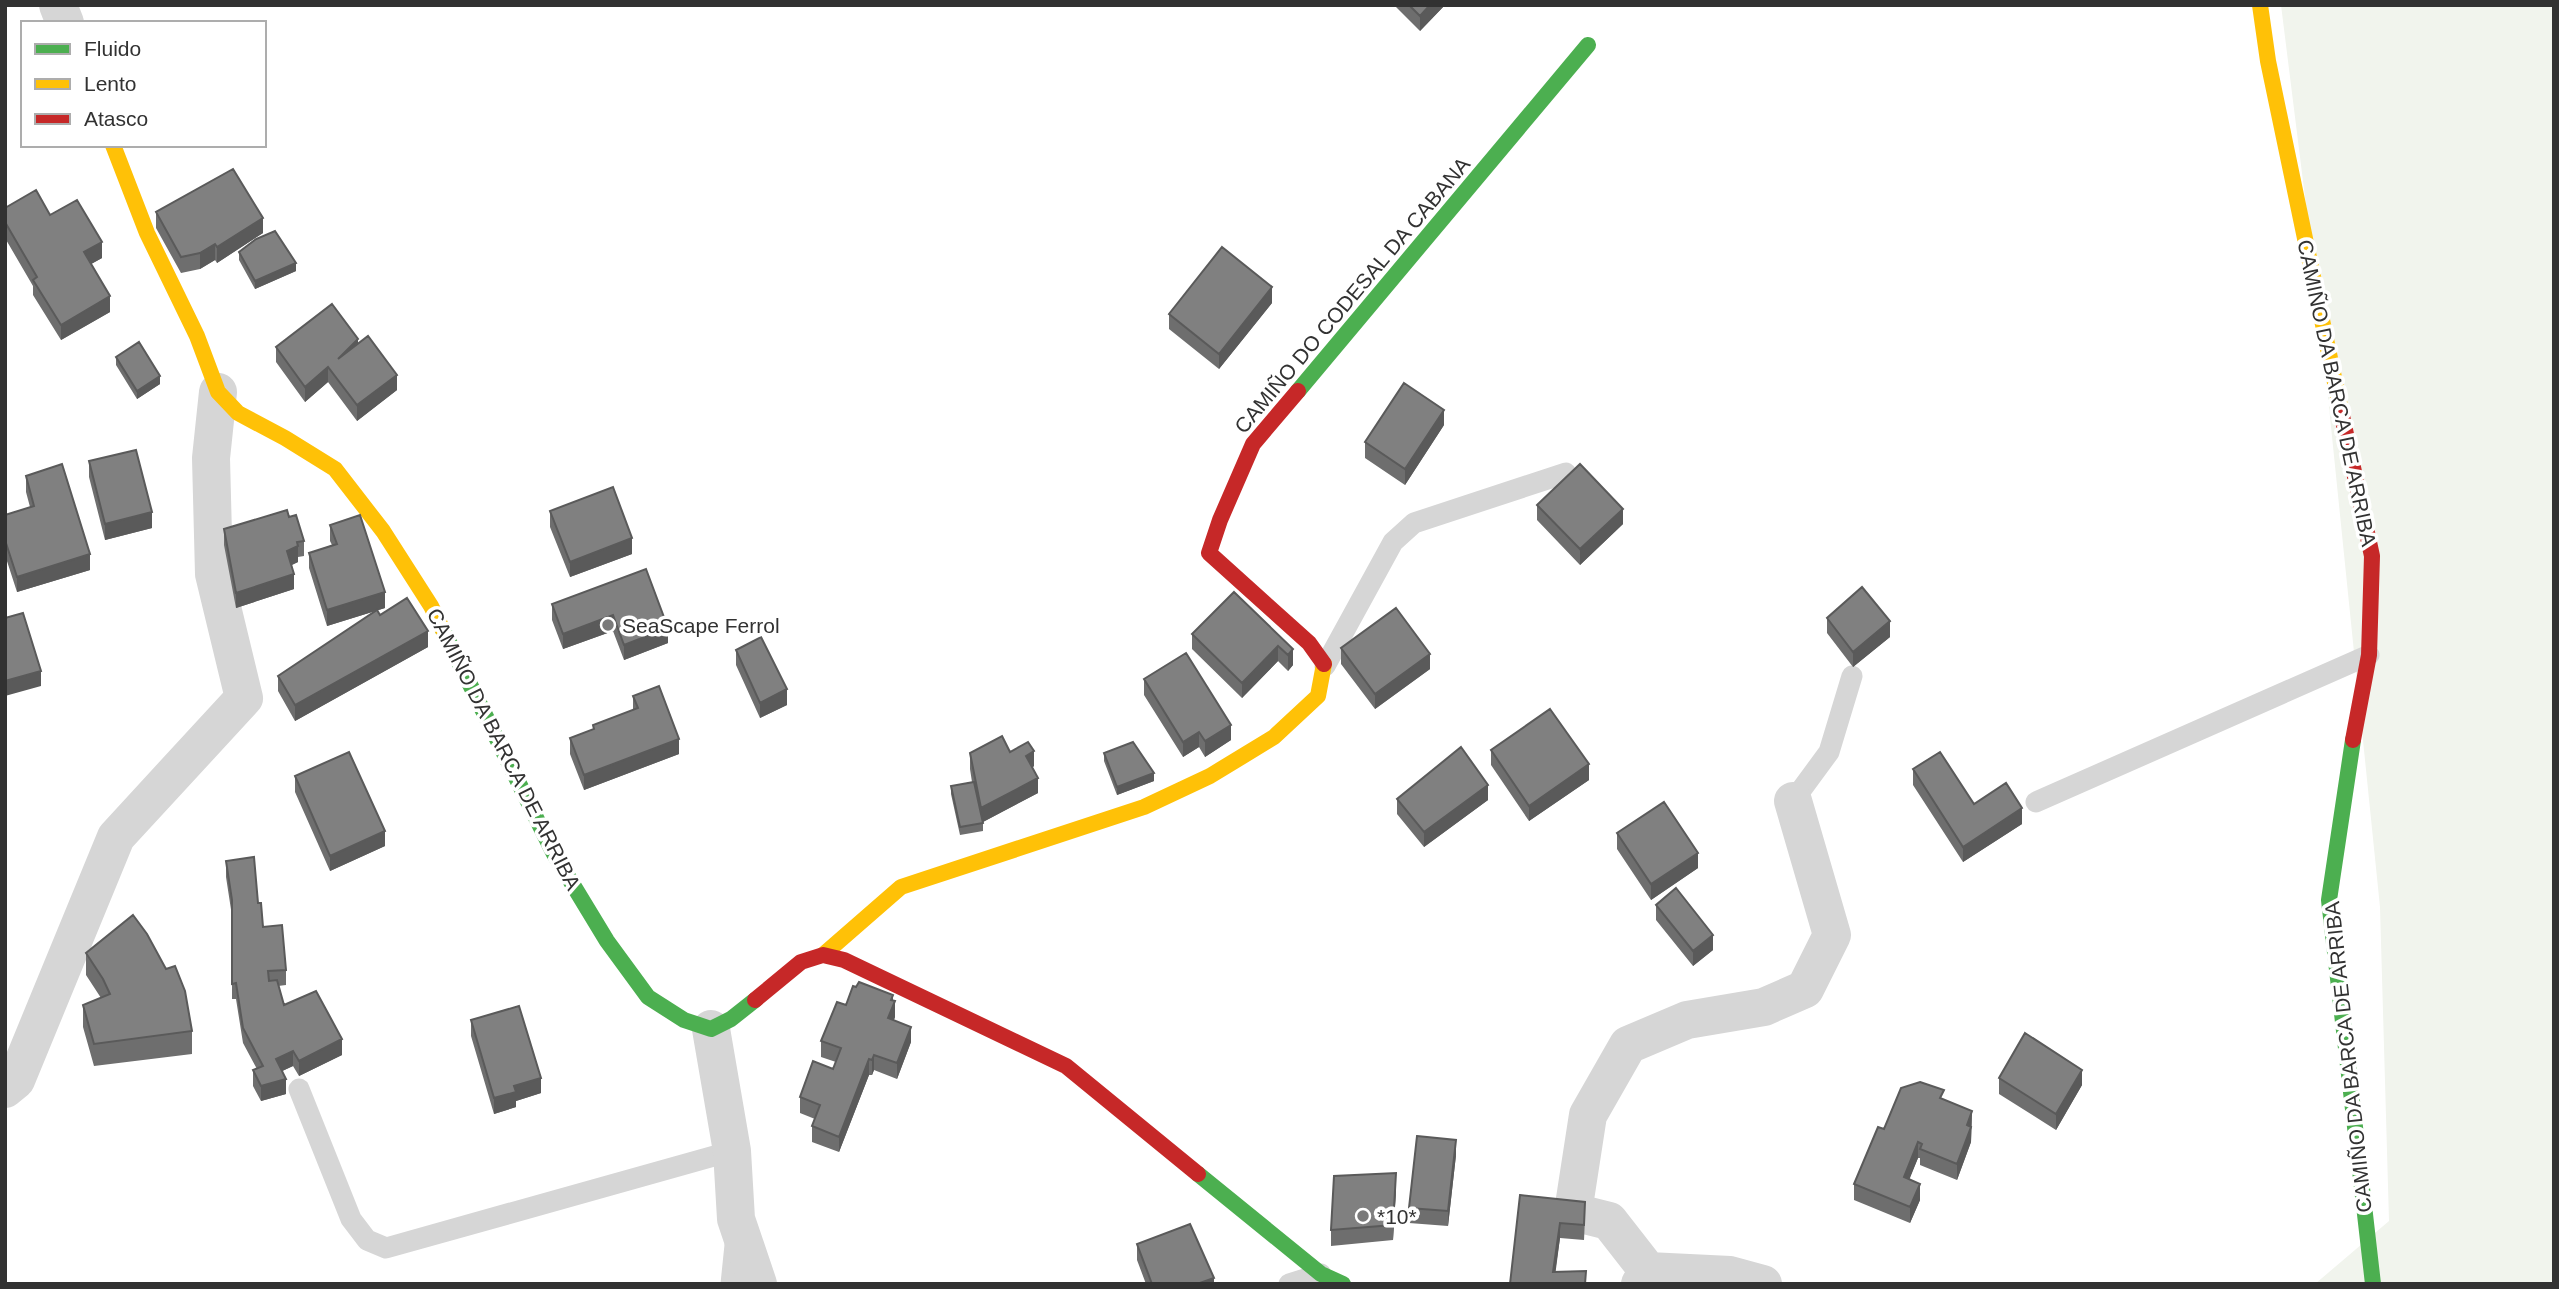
<svg xmlns="http://www.w3.org/2000/svg" width="2559" height="1289" viewBox="0 0 2559 1289" font-family="Arial,sans-serif">
<style>
.green{fill:#f1f4ed}
.lines{fill:none;stroke-linecap:round;stroke-linejoin:round}
.lane{stroke:#d6d6d6;stroke-width:21}
.street{stroke:#d6d6d6;stroke-width:38}
.fast{stroke:#4caf50;stroke-width:16}
.slow{stroke:#ffc107;stroke-width:16}
.jam{stroke:#c62828;stroke-width:16}
.wall{fill:#6e6e6e}
.shaded-wall{fill:#5a5a5a}
.building{fill:#808080;stroke:#5a5a5a;stroke-width:2}
.poi-dot{fill:#7a7a7a;stroke:#fff;stroke-width:2.5}
.labels{text-anchor:middle;dominant-baseline:central;stroke-width:7;stroke-linejoin:round;paint-order:stroke}
.street-label{font-size:21px;fill:#323232;stroke:#fff}
.poi-label{font-size:21px;fill:#323232;stroke:#fff;text-anchor:start}
</style>
<rect width="100%" height="100%" fill="#fff"/>
<path class="green" d="M 2281,5 L 2554,5 L 2554,1284 L 2315,1284 L 2389,1221 L 2380,907 L 2319,309 Z"/>
<g class="lines">
<path class="lane" d="M 1325,666 L 1393,542 L 1414,523 L 1566,473
M 1793,801 L 1829,752 L 1852,676
M 2036,802 L 2369,655
M 299,1089 L 351,1219 L 367,1240 L 386,1248 L 732,1151
M 731,1284 L 735,1245
M 1289,1284 L 1321,1274"/>
<path class="street" d="M 58,5 L 65,23
M 711,1029 L 732,1151 L 736,1219 L 758,1284
M 5,1089 L 16,1080 L 116,837 L 244,698 L 214,574 L 211,458 L 218,392
M 1648,1271 L 1609,1221 L 1573,1212 L 1588,1115 L 1628,1045 L 1687,1020 L 1764,1007 L 1805,989 L 1832,935 L 1793,801
M 1640,1284 L 1648,1271 L 1730,1275 L 1763,1284"/>
<path class="fast" d="M 1298,391 L 1588,45
M 443,630 L 553,852 L 607,941 L 648,997 L 684,1020 L 711,1029 L 731,1019 L 755,1000
M 2353,740 L 2329,900 L 2373,1284
M 1198,1174 L 1321,1274 L 1343,1284"/>
<path class="slow" d="M 2260,5 L 2268,61 L 2341,411
M 113,145 L 147,233 L 197,336 L 218,392 L 238,413 L 285,438 L 335,469 L 383,531 L 431,606 L 443,630
M 823,955 L 901,887 L 1144,807 L 1210,776 L 1274,737 L 1318,696 L 1324,664"/>
<path class="jam" d="M 1298,391 L 1253,444 L 1220,520 L 1209,553 L 1309,643 L 1324,664
M 2341,411 L 2372,556 L 2369,655 L 2353,740
M 755,1000 L 801,962 L 823,955 L 844,960 L 1066,1066 L 1198,1174"/>
</g>
<path class="wall" d="M 1394,5 L 1445,5 L 1420,31 Z
M 5,208 L 102,258 L 91,264 L 110,312 L 61,340 L 33,295 L 33,286 L 5,238 Z
M 156,212 L 263,233 L 217,263 L 215,260 L 200,269 L 181,273 L 156,228 Z
M 239,252 L 296,271 L 255,289 L 239,260 Z
M 1272,303 L 1219,369 L 1169,329 L 1169,314 Z
M 358,343 L 397,390 L 357,421 L 328,382 L 305,402 L 276,362 L 276,347 Z
M 116,357 L 160,384 L 137,399 L 116,365 Z
M 1444,425 L 1405,485 L 1365,458 L 1365,442 Z
M 89,461 L 152,528 L 105,540 L 89,477 Z
M 26,476 L 90,570 L 17,592 L 5,555 L 5,515 L 30,507 L 26,492 Z
M 1537,505 L 1623,524 L 1580,565 L 1537,520 Z
M 550,511 L 632,554 L 570,577 L 550,527 Z
M 289,517 L 304,541 L 304,556 L 298,557 L 298,562 L 292,565 L 294,589 L 236,608 L 224,545 L 224,529 Z
M 330,525 L 385,608 L 327,626 L 309,568 L 309,553 L 332,545 L 330,541 Z
M 646,569 L 668,643 L 624,660 L 613,631 L 563,649 L 552,620 L 552,604 Z
M 1234,592 L 1293,649 L 1293,665 L 1288,671 L 1278,661 L 1242,698 L 1192,649 L 1192,634 Z
M 380,615 L 428,647 L 295,721 L 278,691 L 278,676 Z
M 1827,618 L 1890,637 L 1853,667 L 1827,633 Z
M 1341,648 L 1430,669 L 1375,709 L 1341,664 Z
M 736,650 L 787,705 L 760,718 L 736,665 Z
M 1144,679 L 1231,740 L 1205,757 L 1199,747 L 1183,757 L 1144,695 Z
M 633,696 L 679,754 L 584,790 L 570,754 L 570,738 L 593,730 L 593,725 L 633,710 Z
M 1491,750 L 1589,780 L 1529,821 L 1491,765 Z
M 1010,752 L 1034,766 L 1032,768 L 1038,793 L 983,822 L 983,831 L 960,835 L 951,794 L 951,786 L 972,782 L 970,769 L 970,753 Z
M 1104,753 L 1154,781 L 1117,795 L 1104,761 Z
M 1913,769 L 1974,804 L 2022,824 L 1963,862 L 1913,785 Z
M 295,776 L 385,846 L 330,871 L 295,792 Z
M 1397,799 L 1488,800 L 1424,847 L 1397,814 Z
M 1617,833 L 1698,868 L 1651,900 L 1617,849 Z
M 226,861 L 258,903 L 263,927 L 286,970 L 286,985 L 278,986 L 284,1005 L 342,1055 L 299,1076 L 293,1066 L 282,1071 L 286,1094 L 261,1101 L 253,1086 L 253,1070 L 257,1069 L 243,1043 L 236,999 L 232,999 L 232,916 L 226,877 Z
M 1656,905 L 1713,950 L 1693,966 L 1656,920 Z
M 86,953 L 192,1031 L 192,1054 L 94,1066 L 83,1027 L 83,1005 L 101,998 L 86,975 Z
M 856,987 L 893,1000 L 895,1017 L 894,1020 L 911,1042 L 897,1079 L 874,1070 L 872,1075 L 869,1075 L 839,1152 L 812,1142 L 812,1126 L 815,1119 L 800,1113 L 800,1097 L 833,1069 L 836,1062 L 821,1057 L 821,1041 L 846,1005 Z
M 471,1020 L 541,1093 L 516,1101 L 516,1107 L 494,1114 L 471,1036 Z
M 1999,1078 L 2082,1085 L 2056,1130 L 1999,1094 Z
M 1944,1100 L 1972,1111 L 1971,1142 L 1957,1180 L 1920,1165 L 1920,1158 L 1918,1158 L 1909,1179 L 1920,1200 L 1910,1223 L 1854,1200 L 1854,1184 L 1884,1129 Z
M 1456,1155 L 1448,1226 L 1409,1223 L 1409,1208 Z
M 1396,1189 L 1393,1240 L 1331,1246 L 1331,1230 Z
M 1520,1195 L 1585,1218 L 1584,1240 L 1560,1238 L 1555,1272 L 1586,1284 L 1510,1284 Z
M 1137,1244 L 1214,1284 L 1146,1284 L 1137,1260 Z"/>
<path class="shaded-wall" d="M 1430,5 L 1445,5 L 1420,31 L 1420,16 Z
M 263,218 L 263,233 L 217,263 L 217,247 Z
M 102,242 L 102,258 L 84,268 L 84,252 Z
M 215,244 L 215,260 L 200,269 L 200,253 Z
M 296,263 L 296,271 L 255,289 L 255,281 Z
M 1272,287 L 1272,303 L 1219,369 L 1219,354 Z
M 110,296 L 110,312 L 61,340 L 61,325 Z
M 358,339 L 358,354 L 338,359 Z
M 328,367 L 328,382 L 305,402 L 305,387 Z
M 397,375 L 397,390 L 357,421 L 357,405 Z
M 160,376 L 160,384 L 137,399 L 137,391 Z
M 1444,410 L 1444,425 L 1405,485 L 1405,469 Z
M 1623,509 L 1623,524 L 1580,565 L 1580,549 Z
M 152,512 L 152,528 L 105,540 L 105,524 Z
M 632,538 L 632,554 L 570,577 L 570,562 Z
M 298,546 L 298,562 L 287,567 L 287,551 Z
M 90,554 L 90,570 L 17,592 L 17,577 Z
M 294,574 L 294,589 L 236,608 L 236,593 Z
M 385,592 L 385,608 L 327,626 L 327,610 Z
M 613,615 L 613,631 L 563,649 L 563,634 Z
M 1890,621 L 1890,637 L 1853,667 L 1853,652 Z
M 668,628 L 668,643 L 624,660 L 624,645 Z
M 428,631 L 428,647 L 295,721 L 295,705 Z
M 1278,646 L 1278,661 L 1242,698 L 1242,683 Z
M 1293,649 L 1293,665 L 1288,671 L 1288,655 Z
M 1430,654 L 1430,669 L 1375,709 L 1375,694 Z
M 41,671 L 41,686 L 5,696 L 5,681 Z
M 787,689 L 787,705 L 760,718 L 760,703 Z
M 1231,725 L 1231,740 L 1205,757 L 1205,741 Z
M 1199,732 L 1199,747 L 1183,757 L 1183,742 Z
M 679,739 L 679,754 L 584,790 L 584,775 Z
M 1034,751 L 1034,766 L 1026,772 L 1026,756 Z
M 1589,764 L 1589,780 L 1529,821 L 1529,806 Z
M 1154,773 L 1154,781 L 1117,795 L 1117,787 Z
M 1038,778 L 1038,793 L 981,823 L 981,808 Z
M 1488,785 L 1488,800 L 1424,847 L 1424,832 Z
M 2022,808 L 2022,824 L 1963,862 L 1963,847 Z
M 385,831 L 385,846 L 330,871 L 330,856 Z
M 1698,853 L 1698,868 L 1651,900 L 1651,884 Z
M 1713,935 L 1713,950 L 1693,966 L 1693,951 Z
M 893,995 L 893,1007 L 895,1001 L 895,1017 L 888,1033 L 888,1018 L 891,1000 Z
M 911,1027 L 911,1042 L 897,1079 L 897,1063 Z
M 342,1039 L 342,1055 L 299,1076 L 299,1061 Z
M 293,1051 L 293,1066 L 276,1074 L 276,1059 Z
M 874,1055 L 874,1070 L 872,1075 L 872,1060 Z
M 869,1059 L 869,1075 L 839,1152 L 839,1137 Z
M 2082,1070 L 2082,1085 L 2056,1130 L 2056,1114 Z
M 541,1078 L 541,1093 L 516,1101 L 516,1107 L 494,1114 L 494,1098 L 514,1086 Z
M 286,1079 L 286,1094 L 261,1101 L 261,1086 Z
M 1972,1111 L 1971,1142 L 1957,1180 L 1957,1164 L 1967,1125 Z
M 1456,1140 L 1456,1155 L 1448,1226 L 1448,1211 Z
M 1918,1142 L 1918,1158 L 1904,1193 L 1904,1177 Z
M 1396,1173 L 1396,1189 L 1393,1240 L 1393,1225 Z
M 1920,1184 L 1920,1200 L 1910,1223 L 1910,1207 Z
M 1560,1223 L 1560,1238 L 1554,1284 L 1553,1272 Z
M 1214,1278 L 1214,1284 L 1197,1284 Z"/>
<path class="building" d="M 1409,5 L 1430,5 L 1420,16 Z
M 233,169 L 263,218 L 217,247 L 215,244 L 200,253 L 181,257 L 156,212 Z
M 36,190 L 50,215 L 77,200 L 102,242 L 84,252 L 110,296 L 61,325 L 33,280 L 37,277 L 5,222 L 5,208 Z
M 275,231 L 296,263 L 255,281 L 239,252 L 256,239 Z
M 1222,247 L 1272,287 L 1219,354 L 1169,314 Z
M 332,304 L 358,339 L 338,359 L 368,336 L 397,375 L 357,405 L 328,367 L 305,387 L 276,347 Z
M 139,342 L 160,376 L 137,391 L 116,357 Z
M 1404,383 L 1444,410 L 1405,469 L 1365,442 Z
M 136,450 L 152,512 L 105,524 L 89,461 Z
M 62,464 L 90,554 L 17,577 L 5,540 L 5,515 L 34,506 L 26,476 Z
M 1580,464 L 1623,509 L 1580,549 L 1537,505 Z
M 613,487 L 632,538 L 570,562 L 550,511 Z
M 287,510 L 289,517 L 296,515 L 304,541 L 297,542 L 298,546 L 287,551 L 294,574 L 236,593 L 224,529 Z
M 360,515 L 385,592 L 327,610 L 309,553 L 337,544 L 330,525 Z
M 646,569 L 668,628 L 624,645 L 613,615 L 563,634 L 552,604 Z
M 1862,587 L 1890,621 L 1853,652 L 1827,618 Z
M 1234,592 L 1293,649 L 1288,655 L 1278,646 L 1242,683 L 1192,634 Z
M 407,598 L 428,631 L 295,705 L 278,676 L 377,610 L 380,615 Z
M 1396,608 L 1430,654 L 1375,694 L 1341,648 Z
M 23,613 L 41,671 L 5,681 L 5,618 Z
M 761,637 L 787,689 L 760,703 L 736,650 Z
M 1186,653 L 1231,725 L 1205,741 L 1199,732 L 1183,742 L 1144,679 Z
M 659,686 L 679,739 L 584,775 L 570,738 L 594,729 L 593,725 L 638,708 L 633,696 Z
M 1550,709 L 1589,764 L 1529,806 L 1491,750 Z
M 1002,736 L 1010,752 L 1028,742 L 1034,751 L 1026,756 L 1038,778 L 981,808 L 970,753 Z
M 1133,742 L 1154,773 L 1117,787 L 1104,753 Z
M 1461,747 L 1488,785 L 1424,832 L 1397,799 Z
M 349,752 L 385,831 L 330,856 L 295,776 Z
M 1940,752 L 1974,804 L 2006,783 L 2022,808 L 1963,847 L 1913,769 Z
M 974,782 L 983,823 L 960,827 L 951,786 Z
M 1664,802 L 1698,853 L 1651,884 L 1617,833 Z
M 254,857 L 258,903 L 261,903 L 263,927 L 282,925 L 286,970 L 268,971 L 269,981 L 277,980 L 284,1005 L 316,991 L 342,1039 L 299,1061 L 293,1051 L 276,1059 L 286,1079 L 261,1086 L 253,1070 L 263,1066 L 243,1028 L 236,983 L 232,984 L 232,900 L 226,861 Z
M 1676,888 L 1713,935 L 1693,951 L 1656,905 Z
M 133,915 L 147,934 L 166,969 L 175,966 L 185,991 L 192,1031 L 94,1044 L 83,1005 L 110,994 L 103,979 L 86,953 Z
M 859,982 L 893,995 L 891,1000 L 895,1001 L 888,1018 L 911,1027 L 897,1063 L 874,1055 L 872,1060 L 869,1059 L 839,1137 L 812,1126 L 820,1105 L 800,1097 L 813,1061 L 833,1069 L 841,1048 L 821,1041 L 837,1002 L 846,1005 L 853,986 L 856,987 Z
M 519,1006 L 541,1078 L 514,1086 L 516,1092 L 494,1098 L 471,1020 Z
M 2025,1033 L 2082,1070 L 2056,1114 L 1999,1078 Z
M 1920,1082 L 1944,1090 L 1940,1098 L 1972,1111 L 1967,1125 L 1971,1127 L 1957,1164 L 1920,1149 L 1922,1144 L 1918,1142 L 1904,1177 L 1920,1184 L 1910,1207 L 1854,1184 L 1878,1127 L 1884,1129 L 1901,1088 Z
M 1417,1136 L 1456,1140 L 1448,1211 L 1409,1208 Z
M 1396,1173 L 1393,1225 L 1331,1230 L 1334,1176 Z
M 1520,1195 L 1585,1202 L 1584,1225 L 1560,1223 L 1553,1272 L 1586,1271 L 1585,1284 L 1510,1284 Z
M 1190,1224 L 1214,1278 L 1197,1284 L 1152,1284 L 1137,1244 Z"/>
<g class="poi-dot">
<circle cx="608" cy="625" r="7"/>
<circle cx="1363" cy="1216" r="7"/>
</g>
<g class="labels">
<g class="street-label">
<text transform="translate(1352 295) rotate(-50)">CAMIÑO DO CODESAL DA CABANA</text>
<text transform="translate(2337 393) rotate(78)">CAMIÑO DA BARCA DE ARRIBA</text>
<text transform="translate(504 749) rotate(63)">CAMIÑO DA BARCA DE ARRIBA</text>
<text transform="translate(2348 1057) rotate(-96)">CAMIÑO DA BARCA DE ARRIBA</text>
</g>
<g class="poi-label">
<text x="622" y="625">SeaScape Ferrol</text>
<text x="1377" y="1216">*10*</text>
</g>
</g>
<rect width="2559" height="1289" fill="none" stroke="#323232" stroke-width="14"/>
<rect x="21" y="21" width="245" height="126" fill="#ffffff" stroke="#adadad" stroke-width="2"/>
<rect x="35" y="44" width="35" height="10" fill="#4caf50" stroke="#adadad" stroke-width="2"/>
<text x="84" y="56" font-size="21" fill="#323232">Fluido</text>
<rect x="35" y="79" width="35" height="10" fill="#ffc107" stroke="#adadad" stroke-width="2"/>
<text x="84" y="91" font-size="21" fill="#323232">Lento</text>
<rect x="35" y="114" width="35" height="10" fill="#c62828" stroke="#adadad" stroke-width="2"/>
<text x="84" y="126" font-size="21" fill="#323232">Atasco</text>
</svg>
